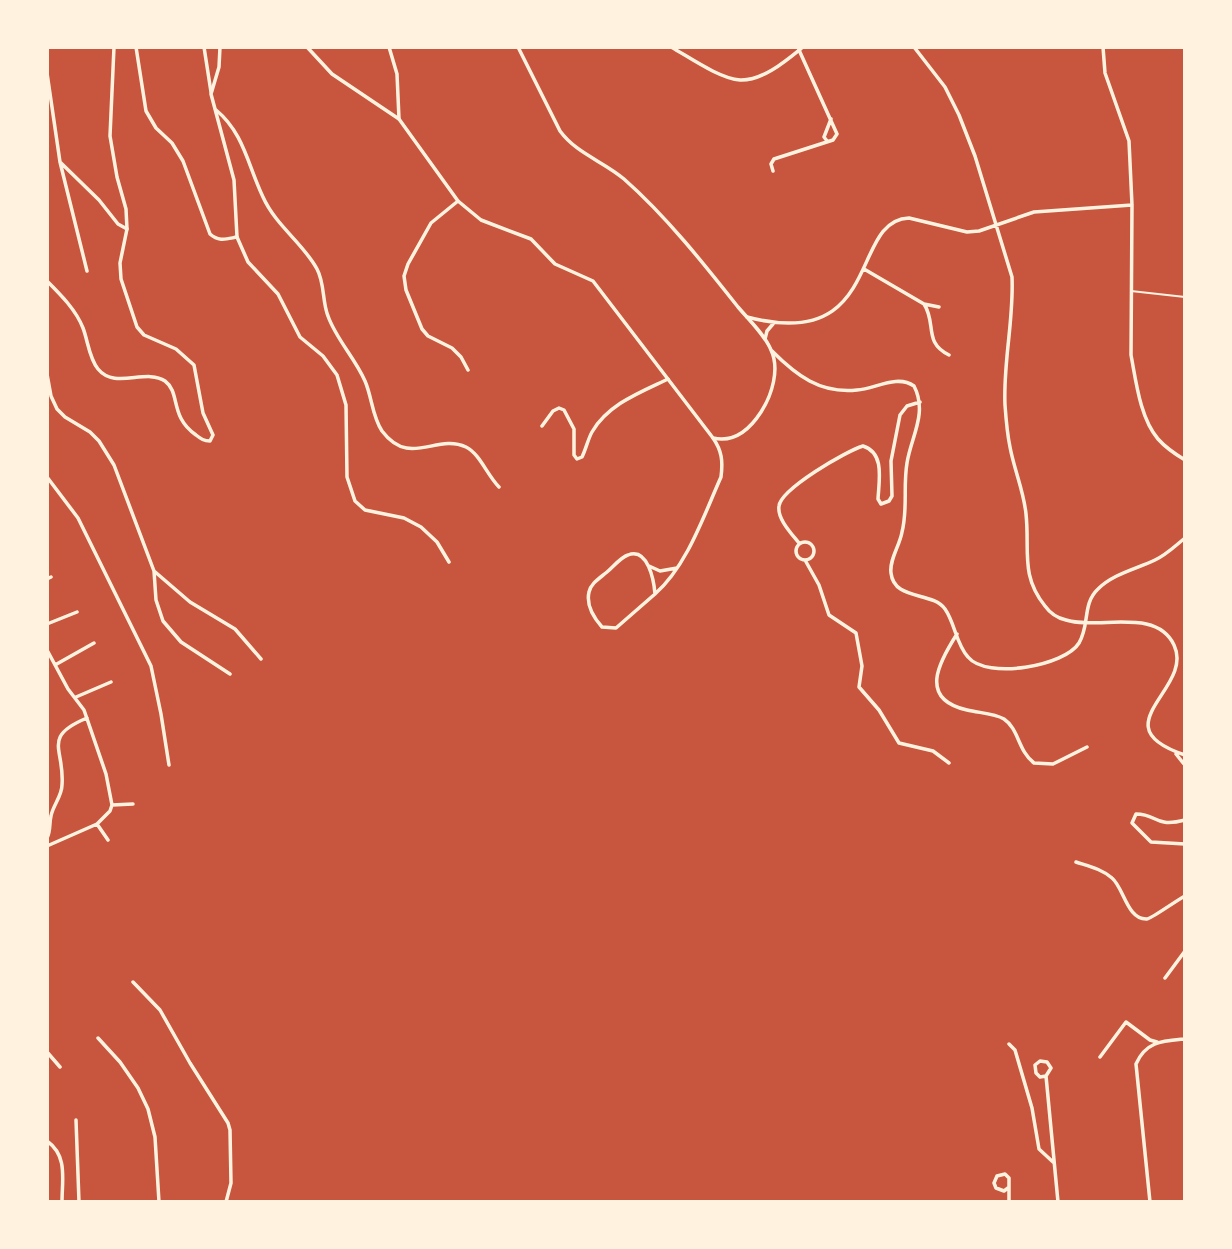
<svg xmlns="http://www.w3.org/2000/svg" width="1232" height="1249" viewBox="0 0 1232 1249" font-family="'Nunito Sans',sans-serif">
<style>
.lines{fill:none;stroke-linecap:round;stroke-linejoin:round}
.service{stroke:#fff3e0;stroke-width:2}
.minor{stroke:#fff3e0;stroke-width:3.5}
.tertiary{stroke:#fff3e0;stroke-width:3.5}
</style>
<rect width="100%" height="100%" fill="#c8553d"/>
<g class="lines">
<path class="service" d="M 1131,291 L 1185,297"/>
<path class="minor" d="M 204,47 L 211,92
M 389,47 L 397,74 L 399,119
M 914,47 L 945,87 L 959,115 L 975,156 L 1012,277 C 1014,320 1003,362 1005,405 C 1006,419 1007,433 1010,447 C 1014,469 1024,492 1026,514 C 1030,550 1020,575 1045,606 C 1050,613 1057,618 1066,620 C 1099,630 1156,607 1174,645 C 1195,689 1098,726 1185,755
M 1103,47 L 1105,73 L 1129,141 L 1132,205 L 1131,355 C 1136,381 1140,418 1158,439 C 1166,448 1175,454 1185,460
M 47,73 L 60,162
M 216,110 C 244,133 248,166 263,197 C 276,226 303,243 317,269 C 325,284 322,301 328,316 C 336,339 355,358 365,381 C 372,397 372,416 382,431 C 410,468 436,433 466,447 C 480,454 487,475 499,487
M 827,141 L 824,137 L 831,119
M 773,171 L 771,164 L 774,159 L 833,140 L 837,134 L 799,50
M 458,201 L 431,223 L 408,264 L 404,276 L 406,290 L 422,329 L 428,336 L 452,348 L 461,357 L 468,370
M 237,237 L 248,262 L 278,294 L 300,337 L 323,356 L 337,375 L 346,405 L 347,477 L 355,501 L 365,510 L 404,518 L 421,527 L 437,542 L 449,562
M 864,269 L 924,304
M 47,281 C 61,295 76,310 83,328 C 88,341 89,358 98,369 C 115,390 146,368 165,381 C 181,393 169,416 196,435 C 201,439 204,441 210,441 L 213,435 L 203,413 L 194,365 L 176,349 L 144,335 L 137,327 L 121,279 L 120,263 L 127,229 L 118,224 L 99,200 L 60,162 L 87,271
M 939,307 L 924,304 C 937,324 923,342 949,355
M 747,317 C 884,353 849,220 909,218 L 967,232 L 979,231 L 1034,212 L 1132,205
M 765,339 L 767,331 L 773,324
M 772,351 C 796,375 820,394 857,390 C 875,389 897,374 914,386 C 928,413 911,437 907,463 C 903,486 908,509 902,532 C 900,545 889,560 891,573 C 894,601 932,591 945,609 C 955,623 956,644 968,657 C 987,680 1065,666 1079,643 C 1090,625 1082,604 1098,589 C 1113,574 1136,569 1155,560 C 1166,555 1175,546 1185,538
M 47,374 L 51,396 L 57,409 L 65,417 L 90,432 L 99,441 L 114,465 L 154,571 L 156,600 L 163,621 L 181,642 L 230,674
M 542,426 L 553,411 L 559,408 L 564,410 L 574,429 L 574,455 L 577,459 L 582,457 C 586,449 588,439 592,432 C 608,404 641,392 668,379
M 47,477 L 78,518 L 151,666 L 161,714 L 169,765
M796 551a9 9 0 1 1 18 0a9 9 0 1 1-18 0Z
M 799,543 C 792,534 777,519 779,506 C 781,489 846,451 863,446 C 885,453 879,480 878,499 L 881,504 L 889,501 L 892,496 L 891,461 L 900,415 L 907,406 L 920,402
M 805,560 L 819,585 L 829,615 L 856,633 L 862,666 L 859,687 L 879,710 L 899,743 L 933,751 L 949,763
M 649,566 L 660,571 L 677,568
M 154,571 L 190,602 L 235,629 L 261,659
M 47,579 L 51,577
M 655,594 C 654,581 648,547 628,555 C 621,557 613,567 607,572 C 600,578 591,583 589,592 C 586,605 594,618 602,627 L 616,628 L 655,594 C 687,566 704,515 721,477 C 723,461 722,451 713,438
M 47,624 L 77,612
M 957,634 C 939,662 918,699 967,710 C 979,713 994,713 1004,719 C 1019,729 1018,751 1034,763 L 1053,764 L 1087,747
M 47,650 L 68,689 L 84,710 L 106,774 L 112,805 L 110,811 L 97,824 L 47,846
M 55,665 L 94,643
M 76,697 L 111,682
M 1176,754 L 1184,764
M 112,805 L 133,804
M 1185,820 C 1154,828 1158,814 1136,814 L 1132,823 L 1151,842 L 1185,844
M 97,824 L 108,840
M 47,838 C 51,830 49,824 51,816 C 53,805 62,796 62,785 C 65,749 41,737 87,718
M 1076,862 C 1088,866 1102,869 1112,878 C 1124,888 1127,920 1147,919 C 1151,919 1177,900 1185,896
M 1165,978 L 1185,951
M 133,982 L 160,1010 L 190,1063 L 228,1123 L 230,1130 L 231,1183 L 226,1202
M 98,1038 L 120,1062 L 138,1088 L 148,1109 L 155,1137 L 159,1202
M 1009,1044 L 1015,1050 L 1032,1108 L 1039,1149 L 1053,1162
M 47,1052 L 60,1067
M 1100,1057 L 1126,1022 L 1150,1040 L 1157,1042
M 1046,1076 L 1040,1077 L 1036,1073 L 1035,1065 L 1040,1061 L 1047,1062 L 1051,1068 L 1046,1076 L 1058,1202
M 76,1120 L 79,1202
M 47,1141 C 68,1156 62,1179 62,1202
M 1008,1188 L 1004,1191 L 996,1188 L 994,1183 L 997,1176 L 1005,1174 L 1009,1178 L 1009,1202
M 1150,1202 L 1136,1064 C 1146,1041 1163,1041 1185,1039"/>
<path class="tertiary" d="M 114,47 L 110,136 L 117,177 L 126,209 L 127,229
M 136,47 L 146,111 L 156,128 L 172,143 L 183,161 L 210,234 C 219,242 226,239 237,237 L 234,180 L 211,94 L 219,67 L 220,47
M 307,47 L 332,74 L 399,119 L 458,201 L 481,220 L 531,239 L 555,264 L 593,281 L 713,438 C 734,443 750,429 761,412 C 772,395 780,369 771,350 C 765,335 749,320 738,307 C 704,264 666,216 624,179 C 603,161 577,154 560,131 L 518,47
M 671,47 C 689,57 720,79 740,80 C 763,81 787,60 803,47"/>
</g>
<rect width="1232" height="1249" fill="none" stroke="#fff3e0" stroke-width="98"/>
</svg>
